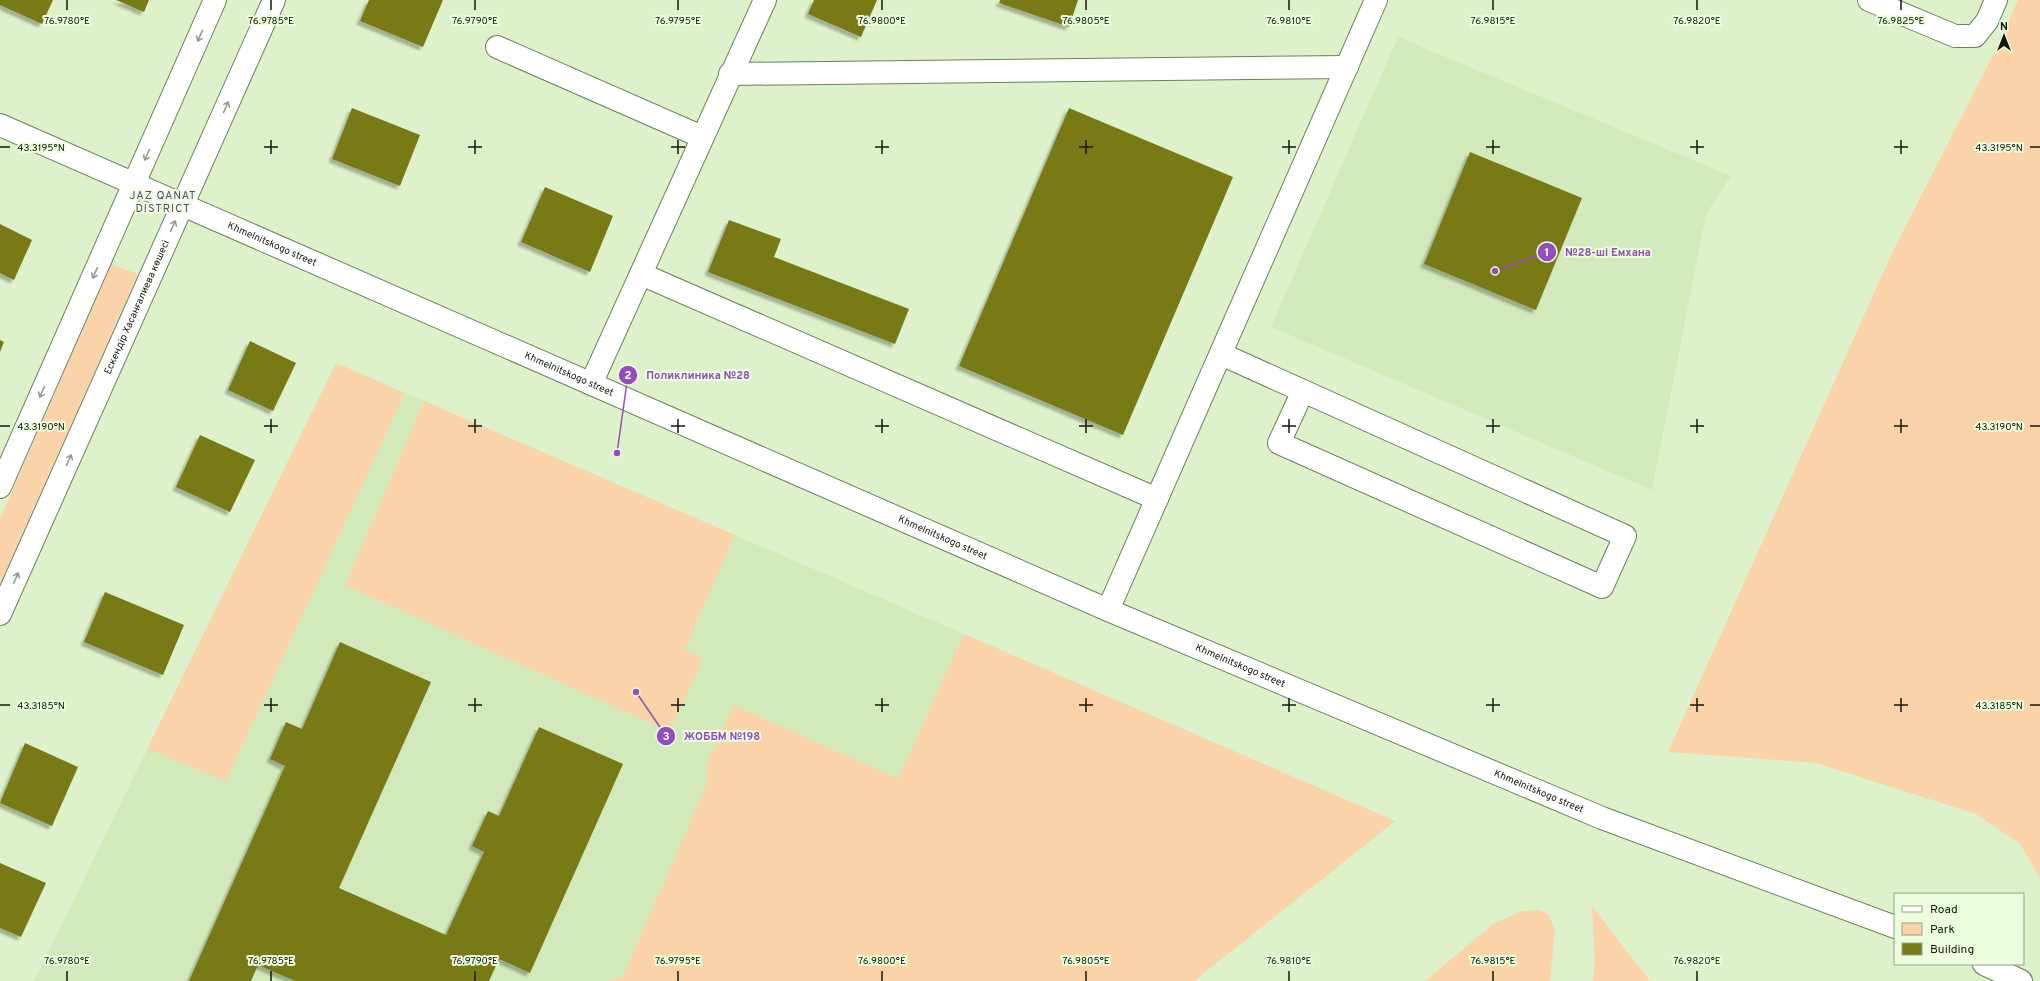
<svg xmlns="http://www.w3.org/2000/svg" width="2040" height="981" viewBox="0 0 2040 981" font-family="Overpass,sans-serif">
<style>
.built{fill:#d1e9bb}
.green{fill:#fad4a8}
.building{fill:#787a18;filter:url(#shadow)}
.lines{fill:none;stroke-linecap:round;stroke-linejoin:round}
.minor-casing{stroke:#6d7f5c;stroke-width:24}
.minor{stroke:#fff;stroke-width:22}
.oneway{stroke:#949891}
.ticks{fill:none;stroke:#12190b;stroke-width:1.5}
.labels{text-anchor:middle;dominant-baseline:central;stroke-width:4;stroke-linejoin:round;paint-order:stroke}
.street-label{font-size:10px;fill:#12190b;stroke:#edfedf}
.neighbourhood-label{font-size:11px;letter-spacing:1px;fill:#63407a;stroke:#edfedf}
.ticks-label{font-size:10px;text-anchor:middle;fill:#12190b;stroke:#edfedf;stroke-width:4;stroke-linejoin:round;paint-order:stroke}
.leader{fill:none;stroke:#944cbf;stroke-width:1.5}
.callout-dot{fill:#944cbf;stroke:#edfedf;stroke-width:1.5}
.mark-label{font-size:12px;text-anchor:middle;font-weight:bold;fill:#fff}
.callout-label{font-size:11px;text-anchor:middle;font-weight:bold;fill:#944cbf;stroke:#edfedf;stroke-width:4;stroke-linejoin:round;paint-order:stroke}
</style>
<defs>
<filter id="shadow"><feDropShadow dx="-3.5" dy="3.5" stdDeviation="1" flood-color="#0004"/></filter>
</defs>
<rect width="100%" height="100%" fill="#ddf2cb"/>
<path class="built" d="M 1398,37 L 1731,176 L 1706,214 L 1652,490 L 1271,327 Z
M 336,363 L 964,634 L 1395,821 L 1194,981 L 34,981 Z"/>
<path class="green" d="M 2018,0 L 2040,0 L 2040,878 L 2020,844 L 1976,814 L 1816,763 L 1668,752 L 1893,251 L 1996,49 Z
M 111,264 L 138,274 L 0,584 L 0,519 Z
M 336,363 L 405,393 L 226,781 L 147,749 Z
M 424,401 L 735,535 L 684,650 L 703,658 L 670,732 L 345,585 Z
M 964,634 L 1395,821 L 1194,981 L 608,981 L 623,977 L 707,783 L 706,764 L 734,705 L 898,779 Z
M 1592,906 L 1650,981 L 1593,981 L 1595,961 Z
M 1540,910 L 1549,915 L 1555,930 L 1550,981 L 1425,981 L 1493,924 L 1522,911 Z"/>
<path class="building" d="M 0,0 L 53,0 L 42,24 L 0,5 Z
M 116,0 L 149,0 L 144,12 Z
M 369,0 L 443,0 L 423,47 L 360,21 Z
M 814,0 L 877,0 L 861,37 L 808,14 Z
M 1000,0 L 1078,0 L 1069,27 L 999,3 Z
M 352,108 L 420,135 L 400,186 L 332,159 Z
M 1069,108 L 1233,177 L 1123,435 L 959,366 Z
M 1470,152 L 1582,198 L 1536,310 L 1424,264 Z
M 545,187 L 613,216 L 590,272 L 521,242 Z
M 729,220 L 781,239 L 774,257 L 909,309 L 895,344 L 708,272 Z
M 0,224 L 32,240 L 14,280 L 0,273 Z
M 0,340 L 4,342 L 0,352 Z
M 250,341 L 296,363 L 273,411 L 228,390 Z
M 200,435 L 255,460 L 230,512 L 176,487 Z
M 105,592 L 184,625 L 163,675 L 84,642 Z
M 340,642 L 431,682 L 339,888 L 446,935 L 484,852 L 472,846 L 488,811 L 499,816 L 539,727 L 623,764 L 530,973 L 499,959 L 489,981 L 295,981 L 258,965 L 251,981 L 189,981 L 285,766 L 270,759 L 286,722 L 302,729 Z
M 25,743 L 78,767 L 52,826 L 0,803 Z
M 0,863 L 46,883 L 21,937 L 0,928 Z"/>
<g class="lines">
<g class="minor-casing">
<g id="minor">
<path d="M 1869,0 L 1955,36 L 1975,36 L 1987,21 L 1996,0"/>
<path d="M 497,47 L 702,137"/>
<path d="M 730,74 L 1347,67"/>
<path id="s1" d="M 0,125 L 1108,610 L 1602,818 L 1895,927"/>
<path d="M 641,274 L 1157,499"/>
<path d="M 1221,354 L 1625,536 L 1602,587 L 1279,443 L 1303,391"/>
<path d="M 591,384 L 765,0"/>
<path d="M 0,487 L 215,0"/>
<path d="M 1108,610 L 1376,0"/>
<path id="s2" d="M 0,614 L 274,0"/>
<path d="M 1984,964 L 2021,981"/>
</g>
</g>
<use href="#minor" class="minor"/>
</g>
<defs><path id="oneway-shaft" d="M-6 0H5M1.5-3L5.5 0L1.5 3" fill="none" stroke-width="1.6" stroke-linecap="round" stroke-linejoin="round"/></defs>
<g class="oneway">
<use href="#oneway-shaft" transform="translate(200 36) rotate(114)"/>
<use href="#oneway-shaft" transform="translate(226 107) rotate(-66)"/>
<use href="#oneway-shaft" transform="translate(147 155) rotate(114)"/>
<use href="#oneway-shaft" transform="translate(173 226) rotate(-66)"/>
<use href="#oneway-shaft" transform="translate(95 273) rotate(114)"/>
<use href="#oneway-shaft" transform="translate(42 392) rotate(114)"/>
<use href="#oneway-shaft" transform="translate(69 460) rotate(-66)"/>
<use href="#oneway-shaft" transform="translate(16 578) rotate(-66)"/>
</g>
<path class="ticks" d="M 67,0 L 67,10M 271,0 L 271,10M 475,0 L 475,10M 678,0 L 678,10M 882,0 L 882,10M 1086,0 L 1086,10M 1289,0 L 1289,10M 1493,0 L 1493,10M 1697,0 L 1697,10M 1901,0 L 1901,10M 271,140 L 271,154M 475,140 L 475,154M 678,140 L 678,154M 882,140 L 882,154M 1086,140 L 1086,154M 1289,140 L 1289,154M 1493,140 L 1493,154M 1697,140 L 1697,154M 1901,140 L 1901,154M 0,147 L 10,147M 264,147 L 278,147M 468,147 L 482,147M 671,147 L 685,147M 875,147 L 889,147M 1079,147 L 1093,147M 1282,147 L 1296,147M 1486,147 L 1500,147M 1690,147 L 1704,147M 1894,147 L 1908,147M 2030,147 L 2040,147M 271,419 L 271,433M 475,419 L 475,433M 678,419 L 678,433M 882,419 L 882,433M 1086,419 L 1086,433M 1289,419 L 1289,433M 1493,419 L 1493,433M 1697,419 L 1697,433M 1901,419 L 1901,433M 0,426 L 10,426M 264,426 L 278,426M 468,426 L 482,426M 671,426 L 685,426M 875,426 L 889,426M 1079,426 L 1093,426M 1282,426 L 1296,426M 1486,426 L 1500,426M 1690,426 L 1704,426M 1894,426 L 1908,426M 2030,426 L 2040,426M 271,698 L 271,712M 475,698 L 475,712M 678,698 L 678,712M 882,698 L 882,712M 1086,698 L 1086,712M 1289,698 L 1289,712M 1493,698 L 1493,712M 1697,698 L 1697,712M 1901,698 L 1901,712M 0,705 L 10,705M 264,705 L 278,705M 468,705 L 482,705M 671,705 L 685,705M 875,705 L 889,705M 1079,705 L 1093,705M 1282,705 L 1296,705M 1486,705 L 1500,705M 1690,705 L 1704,705M 1894,705 L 1908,705M 2030,705 L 2040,705M 67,971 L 67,981M 271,971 L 271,981M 475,971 L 475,981M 678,971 L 678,981M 882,971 L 882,981M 1086,971 L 1086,981M 1289,971 L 1289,981M 1493,971 L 1493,981M 1697,971 L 1697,981"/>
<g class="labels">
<g class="street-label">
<text stroke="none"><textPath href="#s1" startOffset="297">Khmelnitskogo street</textPath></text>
<text stroke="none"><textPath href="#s2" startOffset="336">Ескендір Хасанғалиева көшесі</textPath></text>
<text stroke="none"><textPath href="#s1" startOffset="621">Khmelnitskogo street</textPath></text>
<text stroke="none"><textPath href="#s1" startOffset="1029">Khmelnitskogo street</textPath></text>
<text stroke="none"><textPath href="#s1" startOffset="1353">Khmelnitskogo street</textPath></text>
<text stroke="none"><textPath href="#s1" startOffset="1677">Khmelnitskogo street</textPath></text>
</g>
<g class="neighbourhood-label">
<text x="163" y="196">JAZ QANAT<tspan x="163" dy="13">DISTRICT</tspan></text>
</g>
</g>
<g class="ticks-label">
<text x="67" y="24">76.9780°E</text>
<text x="271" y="24">76.9785°E</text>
<text x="475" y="24">76.9790°E</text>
<text x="678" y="24">76.9795°E</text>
<text x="882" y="24">76.9800°E</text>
<text x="1086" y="24">76.9805°E</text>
<text x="1289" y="24">76.9810°E</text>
<text x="1493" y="24">76.9815°E</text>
<text x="1697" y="24">76.9820°E</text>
<text x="1901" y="24">76.9825°E</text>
<text x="41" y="151">43.3195°N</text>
<text x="1999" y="151">43.3195°N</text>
<text x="41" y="430">43.3190°N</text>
<text x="1999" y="430">43.3190°N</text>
<text x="41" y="709">43.3185°N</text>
<text x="1999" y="709">43.3185°N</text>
<text x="67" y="964">76.9780°E</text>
<text x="271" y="964">76.9785°E</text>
<text x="475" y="964">76.9790°E</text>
<text x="678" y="964">76.9795°E</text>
<text x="882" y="964">76.9800°E</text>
<text x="1086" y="964">76.9805°E</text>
<text x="1289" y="964">76.9810°E</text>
<text x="1493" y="964">76.9815°E</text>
<text x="1697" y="964">76.9820°E</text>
</g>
<path class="leader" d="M1495 271L1547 252M617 453L628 375M636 692L666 736"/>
<g class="callout-dot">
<circle cx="1495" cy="271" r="4"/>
<circle cx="617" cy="453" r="4"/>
<circle cx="636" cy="692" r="4"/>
<circle cx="1547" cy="252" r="10"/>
<circle cx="628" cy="375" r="10"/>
<circle cx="666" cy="736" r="10"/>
</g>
<g class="mark-label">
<text x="1547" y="256">1</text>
<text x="628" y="379">2</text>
<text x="666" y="740">3</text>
</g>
<g class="callout-label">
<text x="1608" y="256">№28-ші Емхана</text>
<text x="698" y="379">Поликлиника №28</text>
<text x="722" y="740">ЖОББМ №198</text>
</g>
<rect x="1894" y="893" width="130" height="72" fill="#edfedf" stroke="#95a28a"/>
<rect x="1902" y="906" width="20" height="6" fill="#ffffff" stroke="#95a28a"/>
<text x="1930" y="913" font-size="12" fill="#12190b">Road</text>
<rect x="1902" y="923" width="20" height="12" fill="#fad4a8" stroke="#95a28a"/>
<text x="1930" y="933" font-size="12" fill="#12190b">Park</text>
<rect x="1902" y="943" width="20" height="12" fill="#787a18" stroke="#95a28a"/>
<text x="1930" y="953" font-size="12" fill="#12190b">Building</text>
<g transform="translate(2004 36)" stroke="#edfedf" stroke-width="3" paint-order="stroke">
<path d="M0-3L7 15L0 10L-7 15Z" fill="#12190b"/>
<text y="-6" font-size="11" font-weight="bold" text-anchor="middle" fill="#12190b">N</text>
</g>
</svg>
